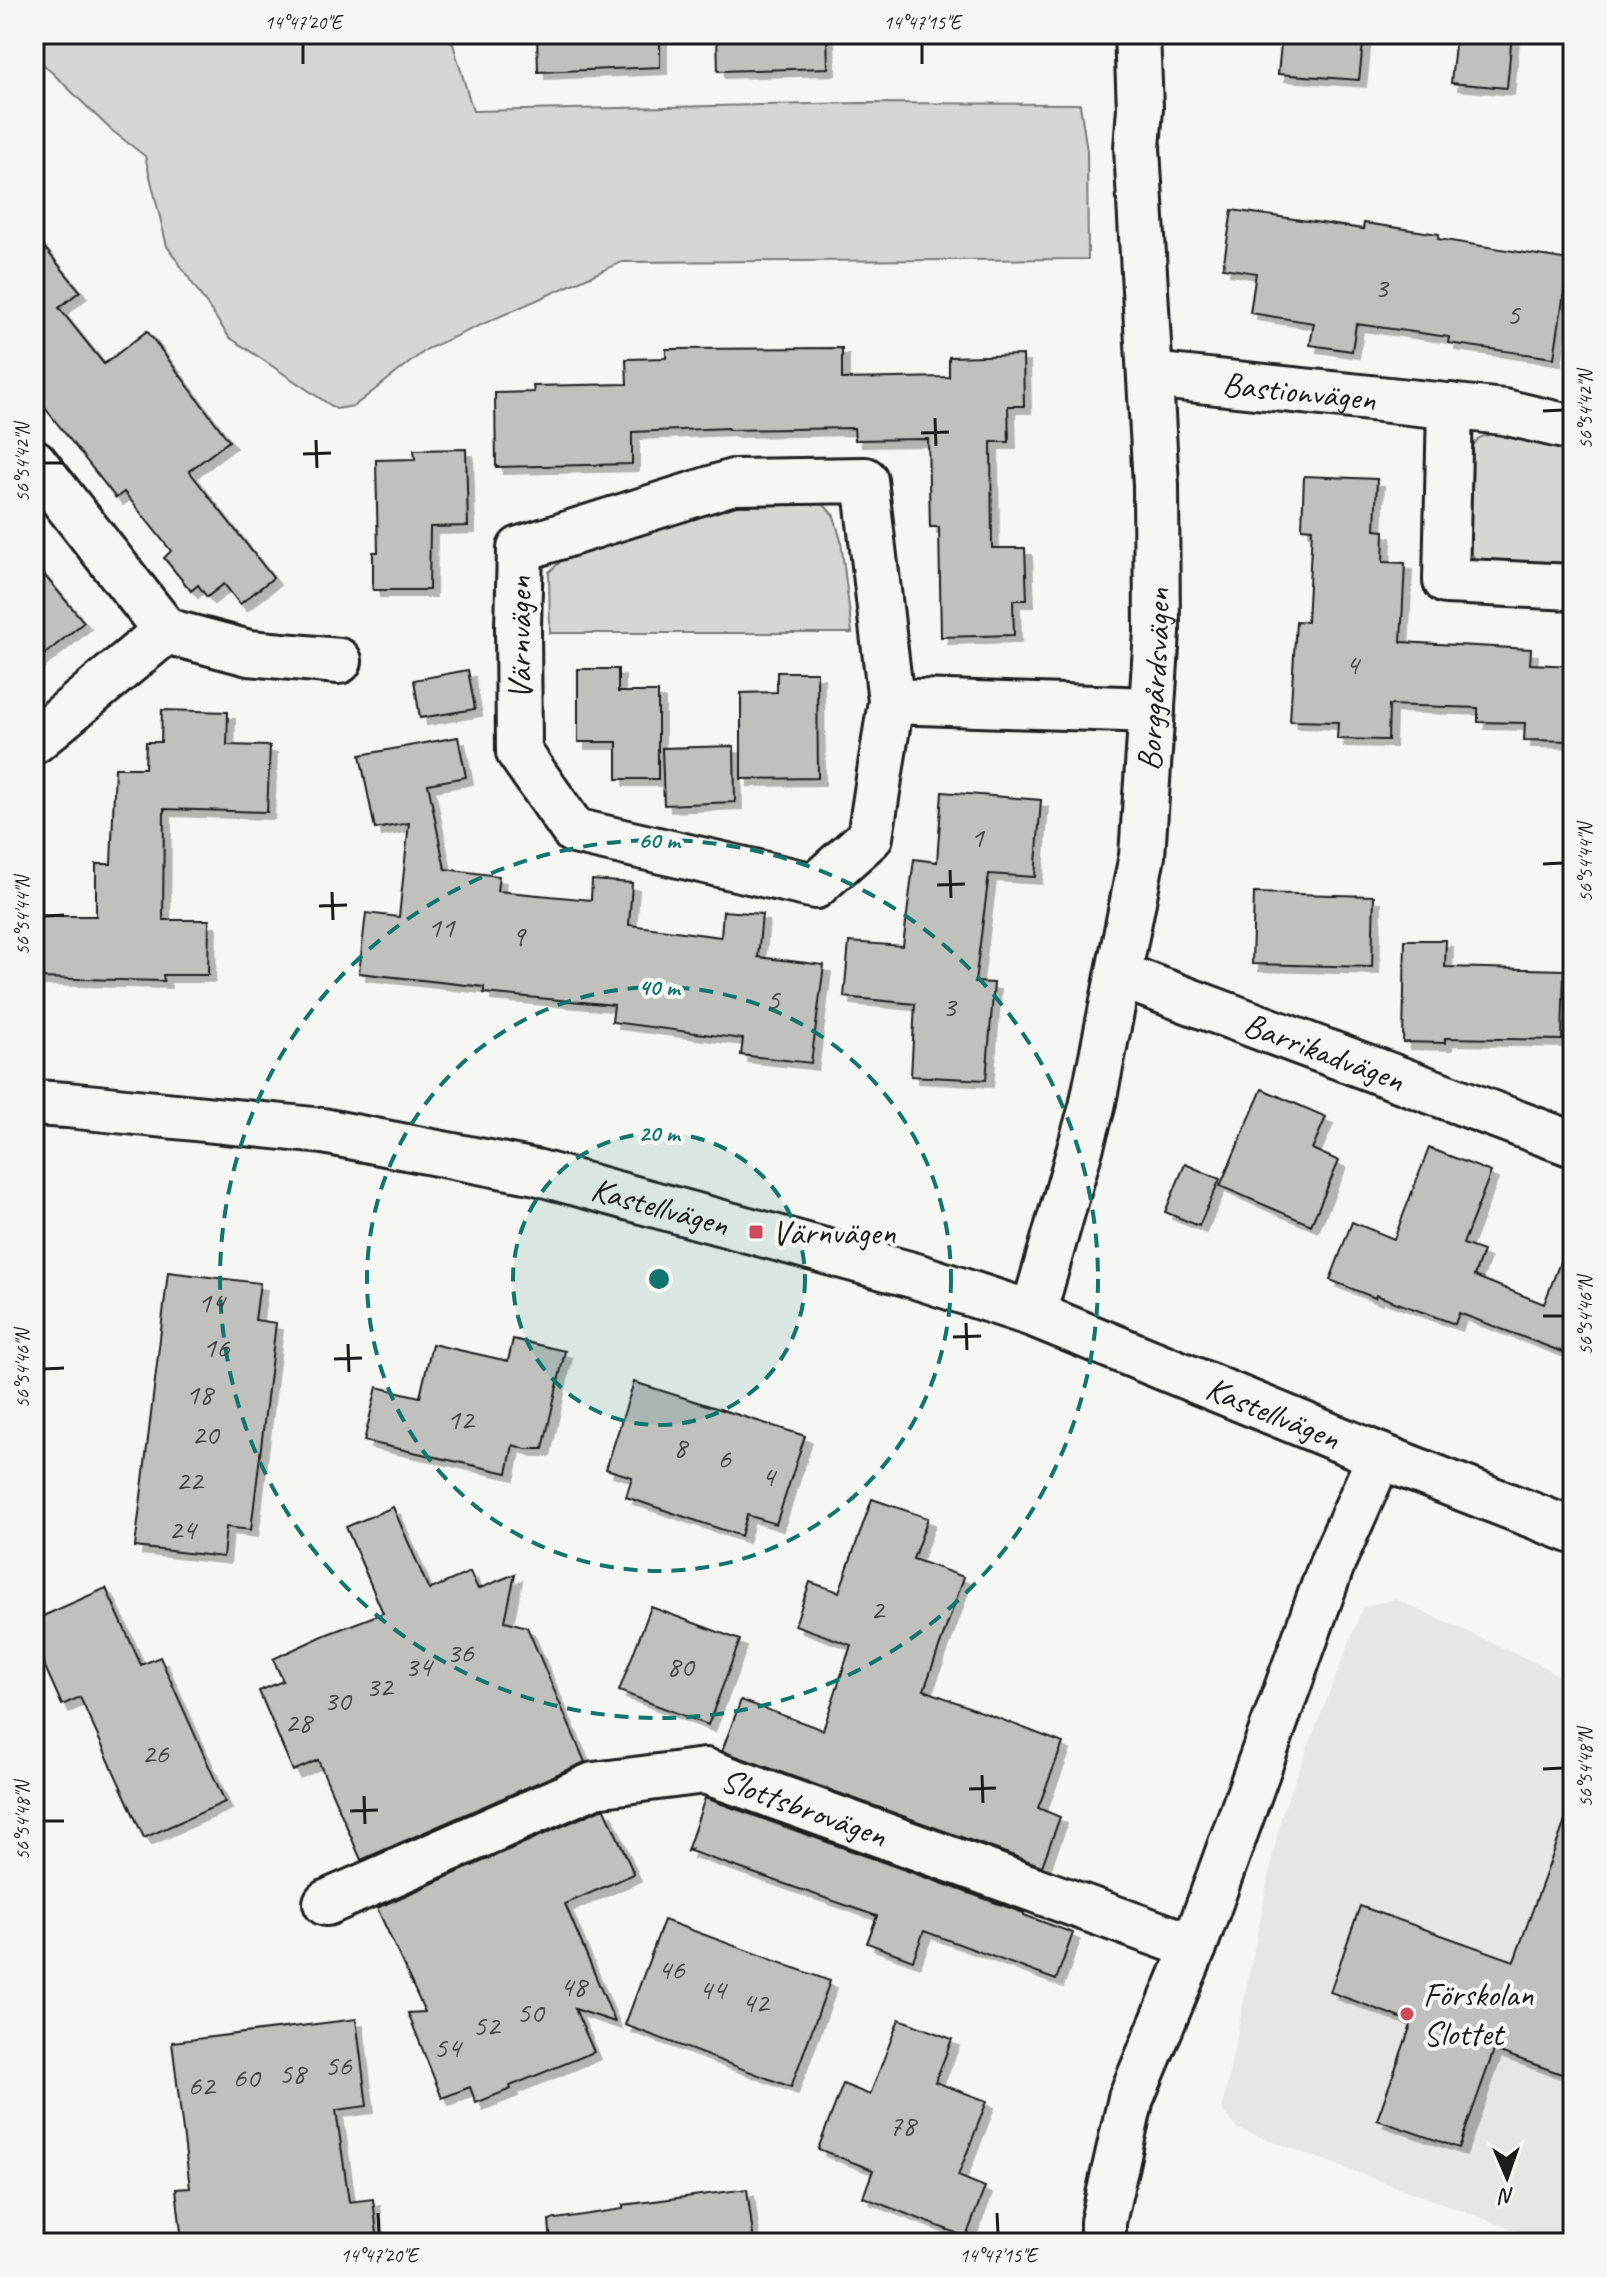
<svg xmlns="http://www.w3.org/2000/svg" width="1607" height="2277" viewBox="0 0 1607 2277" font-family="Caveat,sans-serif">
<style>
.built{fill:#e6e6e2}
.green{fill:#d6d6d2;stroke:#797977;stroke-width:2}
.building{fill:#c0c0bd;stroke:#1c1c1c;stroke-width:2;filter:url(#shadow)}
.lines{fill:none;stroke-linecap:round;stroke-linejoin:round}
.minor-casing{stroke:#1c1c1c;stroke-width:50}
.minor{stroke:#f6f6f2;stroke-width:44}
.ticks{fill:none;stroke:#1c1c1c;stroke-width:3}
.ring{fill:none;stroke:#0f766e;stroke-width:4;stroke-dasharray:14 10}
.poi-dot{fill:#d1495b;stroke:#f6f6f2;stroke-width:3}
.labels{text-anchor:middle;dominant-baseline:central;stroke-width:8;stroke-linejoin:round;paint-order:stroke}
.number-label{font-size:30px;fill:#454544}
.street-label{font-size:34px;fill:#1c1c1c;stroke:#f6f6f2}
.poi-label{font-size:34px;fill:#1c1c1c;stroke:#f6f6f2;text-anchor:start}
.centre{fill:#0f766e;stroke:#f6f6f2;stroke-width:4}
.ring-label{font-size:24px;text-anchor:middle;font-weight:bold;fill:#0f766e;stroke:#f6f6f2;stroke-width:8;stroke-linejoin:round;paint-order:stroke}
.neatline{fill:none;stroke:#1c1c1c;stroke-width:3}
.ticks-label{font-size:20px;text-anchor:middle;fill:#1c1c1c}
</style>
<defs>
<filter id="shadow"><feDropShadow dx="7" dy="7" stdDeviation="0" flood-color="#0004"/></filter>
</defs>
<rect width="100%" height="100%" fill="#f6f6f2"/>
<filter id="ink" filterUnits="userSpaceOnUse"><feTurbulence type="fractalNoise" baseFrequency=".0125" numOctaves="2"/><feDisplacementMap in="SourceGraphic" scale="16" xChannelSelector="R" yChannelSelector="G"/><feConvolveMatrix kernelMatrix="1 2 1 2 8 2 1 2 1" color-interpolation-filters="sRGB"/></filter>
<g filter="url(#ink)">
<path class="built" d="M 1395,1599 L 1545,1667 L 1573,1687 L 1573,2243 L 1551,2243 L 1236,2128 L 1222,2110 L 1281,1816 L 1363,1607 Z"/>
<path class="green" d="M 34,34 L 450,34 L 473,111 L 861,103 L 1080,104 L 1087,151 L 1088,259 L 622,262 L 427,349 L 354,406 L 336,409 L 229,337 L 167,246 L 145,156 L 110,129 L 34,55 Z
M 1498,431 L 1573,448 L 1573,569 L 1478,564 L 1463,540 L 1468,452 L 1479,438 Z
M 817,497 L 834,516 L 841,541 L 852,633 L 550,633 L 549,572 L 569,554 L 755,500 Z"/>
<path class="building" d="M 537,34 L 660,34 L 660,67 L 538,72 Z
M 717,34 L 827,34 L 828,68 L 718,71 Z
M 1282,34 L 1364,34 L 1359,80 L 1278,74 Z
M 1456,34 L 1512,34 L 1507,88 L 1451,83 Z
M 1232,210 L 1363,229 L 1364,223 L 1439,234 L 1438,239 L 1569,260 L 1554,358 L 1448,343 L 1449,337 L 1356,324 L 1352,351 L 1310,345 L 1314,323 L 1250,313 L 1256,273 L 1223,268 Z
M 34,235 L 80,291 L 59,308 L 104,364 L 147,331 L 229,441 L 189,471 L 273,578 L 240,604 L 224,584 L 207,597 L 198,585 L 191,591 L 164,558 L 171,551 L 124,492 L 116,498 L 34,394 Z
M 842,348 L 842,379 L 949,377 L 949,357 L 1023,355 L 1024,406 L 1008,406 L 1009,442 L 991,442 L 992,548 L 1025,548 L 1027,600 L 1013,600 L 1014,635 L 941,637 L 939,527 L 930,527 L 928,439 L 855,440 L 854,428 L 728,430 L 728,428 L 632,432 L 632,464 L 496,467 L 495,393 L 534,392 L 533,386 L 627,384 L 626,359 L 666,358 L 666,349 Z
M 466,449 L 468,526 L 430,527 L 429,590 L 373,590 L 373,552 L 378,552 L 376,460 L 415,459 L 414,450 Z
M 1304,476 L 1377,479 L 1375,530 L 1384,531 L 1383,562 L 1405,563 L 1401,642 L 1531,649 L 1530,664 L 1573,666 L 1573,741 L 1524,740 L 1525,723 L 1478,722 L 1478,708 L 1389,705 L 1388,740 L 1337,739 L 1338,722 L 1290,721 L 1296,621 L 1307,622 L 1312,529 L 1302,528 Z
M 34,563 L 84,622 L 34,663 Z
M 578,669 L 618,669 L 618,692 L 658,692 L 658,779 L 617,779 L 617,742 L 578,742 Z
M 468,670 L 475,709 L 420,718 L 414,680 Z
M 777,672 L 817,672 L 818,778 L 741,779 L 741,693 L 777,692 Z
M 162,710 L 228,712 L 227,745 L 270,746 L 267,812 L 164,809 L 163,920 L 209,920 L 208,975 L 163,975 L 164,981 L 34,978 L 34,916 L 96,916 L 96,864 L 111,864 L 115,768 L 145,768 L 146,742 L 161,742 Z
M 458,737 L 466,777 L 428,784 L 445,869 L 499,876 L 497,891 L 591,900 L 592,880 L 632,883 L 629,925 L 721,937 L 723,911 L 762,914 L 758,957 L 824,965 L 811,1063 L 741,1055 L 743,1039 L 612,1022 L 614,1005 L 484,993 L 484,987 L 359,973 L 366,913 L 399,917 L 409,823 L 375,829 L 360,755 Z
M 734,746 L 735,802 L 664,805 L 662,748 Z
M 942,792 L 1041,800 L 1035,877 L 989,874 L 975,982 L 994,983 L 986,1080 L 911,1076 L 915,1004 L 844,997 L 849,942 L 903,946 L 914,859 L 937,862 Z
M 1254,893 L 1374,896 L 1372,967 L 1252,964 Z
M 1405,940 L 1446,940 L 1445,967 L 1564,970 L 1562,1040 L 1445,1038 L 1445,1043 L 1403,1042 Z
M 1262,1089 L 1326,1117 L 1312,1149 L 1339,1161 L 1311,1225 L 1220,1186 Z
M 1429,1148 L 1491,1172 L 1463,1244 L 1483,1251 L 1474,1276 L 1544,1304 L 1570,1236 L 1573,1237 L 1573,1356 L 1459,1313 L 1455,1324 L 1376,1295 L 1375,1298 L 1330,1280 L 1352,1222 L 1394,1239 Z
M 1185,1164 L 1220,1179 L 1199,1226 L 1165,1212 Z
M 168,1272 L 260,1283 L 255,1320 L 276,1323 L 251,1530 L 226,1527 L 223,1557 L 135,1547 Z
M 513,1339 L 565,1351 L 543,1449 L 526,1449 L 513,1445 L 507,1473 L 364,1441 L 377,1387 L 420,1397 L 432,1344 L 508,1361 Z
M 634,1382 L 805,1436 L 776,1524 L 747,1515 L 741,1536 L 626,1497 L 632,1477 L 606,1469 Z
M 872,1499 L 928,1518 L 913,1559 L 964,1577 L 924,1690 L 1063,1743 L 1038,1808 L 1060,1817 L 1042,1866 L 722,1751 L 741,1700 L 823,1730 L 851,1645 L 795,1625 L 810,1582 L 839,1592 Z
M 393,1507 L 429,1590 L 470,1572 L 478,1589 L 515,1574 L 505,1621 L 527,1627 L 585,1762 L 361,1860 L 318,1760 L 293,1771 L 259,1691 L 283,1681 L 273,1659 L 325,1635 L 383,1613 L 346,1527 Z
M 106,1588 L 141,1665 L 160,1657 L 225,1802 L 144,1838 L 80,1697 L 62,1705 L 34,1642 L 34,1620 Z
M 651,1607 L 740,1640 L 708,1725 L 619,1691 Z
M 705,1798 L 1024,1913 L 1024,1915 L 1073,1933 L 1056,1980 L 924,1931 L 913,1960 L 867,1943 L 877,1916 L 690,1851 L 691,1849 L 687,1851 Z
M 601,1809 L 605,1809 L 634,1874 L 565,1904 L 615,2022 L 575,2009 L 594,2052 L 510,2086 L 511,2089 L 476,2103 L 470,2087 L 442,2098 L 408,2013 L 425,2012 L 377,1908 Z
M 1568,1813 L 1573,1814 L 1573,2078 L 1494,2050 L 1459,2148 L 1377,2120 L 1412,2022 L 1330,1992 L 1360,1906 L 1514,1961 Z
M 664,1920 L 830,1981 L 791,2087 L 625,2025 Z
M 356,2019 L 367,2106 L 336,2110 L 349,2202 L 373,2199 L 378,2243 L 238,2243 L 238,2235 L 182,2241 L 176,2189 L 190,2188 L 172,2042 Z
M 899,2019 L 952,2039 L 935,2082 L 987,2101 L 958,2176 L 985,2187 L 966,2237 L 863,2197 L 873,2170 L 818,2149 L 843,2084 L 870,2095 Z
M 747,2189 L 754,2243 L 551,2243 L 549,2220 L 623,2209 L 623,2205 Z"/>
<g class="lines">
<g class="minor-casing">
<g id="minor">
<path id="s1" d="M 1150,375 L 1504,412 L 1573,428"/>
<path d="M 1450,406 L 1446,581 L 1573,587"/>
<path d="M 34,462 L 166,631 L 34,741"/>
<path d="M 166,631 L 249,653 L 339,661"/>
<path d="M 891,701 L 865,480 L 733,482 L 520,549 L 518,627 L 519,752 L 574,831 L 815,886 L 870,837 L 891,701 L 1152,710"/>
<path id="s2" d="M 1120,975 L 1573,1144"/>
<path id="s3" d="M 34,1103 L 67,1105 L 323,1131 L 536,1172 L 916,1276 L 1033,1314 L 1380,1456 L 1573,1531"/>
<path id="s4" d="M 1033,1314 L 1092,1107 L 1142,856 L 1157,632 L 1156,485 L 1137,148 L 1140,108 L 1137,34"/>
<path id="s5" d="M 326,1903 L 594,1785 L 705,1771 L 1194,1947"/>
<path d="M 1103,2243 L 1103,2222 L 1131,2098 L 1194,1947 L 1333,1561 L 1380,1456"/>
</g>
</g>
<use href="#minor" class="minor"/>
</g>
</g>
<path class="ticks" d="M 303,44 L 303,64M 922,44 L 922,64M 1543,411 L 1563,410M 935,418 L 936,446M 921,433 L 949,432M 316,440 L 317,468M 303,454 L 331,453M 44,463 L 64,463M 1543,864 L 1563,863M 950,870 L 951,898M 937,885 L 965,884M 332,892 L 333,920M 319,906 L 347,905M 44,916 L 64,915M 1543,1316 L 1563,1316M 966,1323 L 967,1350M 953,1337 L 981,1336M 348,1344 L 349,1372M 334,1359 L 362,1358M 44,1369 L 64,1368M 1543,1769 L 1563,1768M 982,1775 L 983,1803M 969,1789 L 996,1788M 364,1796 L 365,1824M 350,1811 L 378,1810M 44,1821 L 64,1821M 378,2213 L 379,2233M 997,2213 L 998,2233"/>
<circle cx="659" cy="1279" r="146" fill="#0f766e" fill-opacity=".12"/>
<g class="ring">
<circle cx="659" cy="1279" r="146"/>
<circle cx="659" cy="1279" r="292"/>
<circle cx="659" cy="1279" r="439"/>
</g>
<g class="poi-dot">
<rect x="748" y="1224" width="16" height="16" rx="4"/>
<circle cx="1407" cy="2014" r="8"/>
</g>
<g class="labels">
<g class="number-label">
<text x="1381" y="287">3</text>
<text x="1513" y="314">5</text>
<text x="1352" y="664">4</text>
<text x="977" y="837">1</text>
<text x="441" y="927">11</text>
<text x="518" y="936">9</text>
<text x="773" y="999">5</text>
<text x="949" y="1006">3</text>
<text x="211" y="1302">14</text>
<text x="216" y="1347">16</text>
<text x="199" y="1394">18</text>
<text x="460" y="1419">12</text>
<text x="205" y="1434">20</text>
<text x="680" y="1447">8</text>
<text x="724" y="1458">6</text>
<text x="768" y="1476">4</text>
<text x="189" y="1480">22</text>
<text x="182" y="1529">24</text>
<text x="877" y="1609">2</text>
<text x="460" y="1652">36</text>
<text x="418" y="1666">34</text>
<text x="680" y="1666">80</text>
<text x="379" y="1686">32</text>
<text x="337" y="1700">30</text>
<text x="298" y="1722">28</text>
<text x="155" y="1753">26</text>
<text x="671" y="1969">46</text>
<text x="573" y="1986">48</text>
<text x="712" y="1989">44</text>
<text x="755" y="2002">42</text>
<text x="530" y="2012">50</text>
<text x="486" y="2025">52</text>
<text x="447" y="2047">54</text>
<text x="338" y="2065">56</text>
<text x="292" y="2073">58</text>
<text x="246" y="2077">60</text>
<text x="201" y="2085">62</text>
<text x="902" y="2125">78</text>
</g>
<g class="street-label">
<text stroke="none"><textPath href="#s1" startOffset="150">Bastionvägen</textPath></text>
<text transform="translate(519 638) rotate(-90)">Värnvägen</text>
<text stroke="none"><textPath href="#s4" startOffset="648">Borggårdsvägen</textPath></text>
<text stroke="none"><textPath href="#s2" startOffset="218">Barrikadvägen</textPath></text>
<text stroke="none"><textPath href="#s3" startOffset="636">Kastellvägen</textPath></text>
<text stroke="none"><textPath href="#s3" startOffset="1284">Kastellvägen</textPath></text>
<text stroke="none"><textPath href="#s5" startOffset="510">Slottsbrovägen</textPath></text>
</g>
<g class="poi-label">
<text x="772" y="1232">Värnvägen</text>
<text x="1423" y="1994">Förskolan<tspan x="1423" dy="39">Slottet</tspan></text>
</g>
</g>
<circle cx="659" cy="1279" r="12" class="centre"/>
<g class="ring-label">
<text x="659" y="848">60 m</text>
<text x="659" y="995">40 m</text>
<text x="659" y="1141">20 m</text>
</g>
<rect width="1607" height="2277" fill="none" stroke="#f6f6f2" stroke-width="88"/>
<g transform="translate(1507 2177) rotate(178)" stroke="#f6f6f2" stroke-width="6" paint-order="stroke">
<path d="M0-6L14 30L0 20L-14 30Z" fill="#1c1c1c"/>
<text y="-12" font-size="22" font-weight="bold" text-anchor="middle" fill="#1c1c1c">N</text>
</g>
<rect x="44" y="44" width="1519" height="2189" class="neatline"/>
<g class="ticks-label">
<text x="303" y="29">14°47'20"E</text>
<text x="922" y="29">14°47'15"E</text>
<text transform="translate(1585 410) rotate(-90)" y="7">56°54'42"N</text>
<text transform="translate(22 463) rotate(-90)" y="7">56°54'42"N</text>
<text transform="translate(1585 863) rotate(-90)" y="7">56°54'44"N</text>
<text transform="translate(22 916) rotate(-90)" y="7">56°54'44"N</text>
<text transform="translate(1585 1316) rotate(-90)" y="7">56°54'46"N</text>
<text transform="translate(22 1369) rotate(-90)" y="7">56°54'46"N</text>
<text transform="translate(1585 1768) rotate(-90)" y="7">56°54'48"N</text>
<text transform="translate(22 1821) rotate(-90)" y="7">56°54'48"N</text>
<text x="379" y="2262">14°47'20"E</text>
<text x="998" y="2262">14°47'15"E</text>
</g>
</svg>
